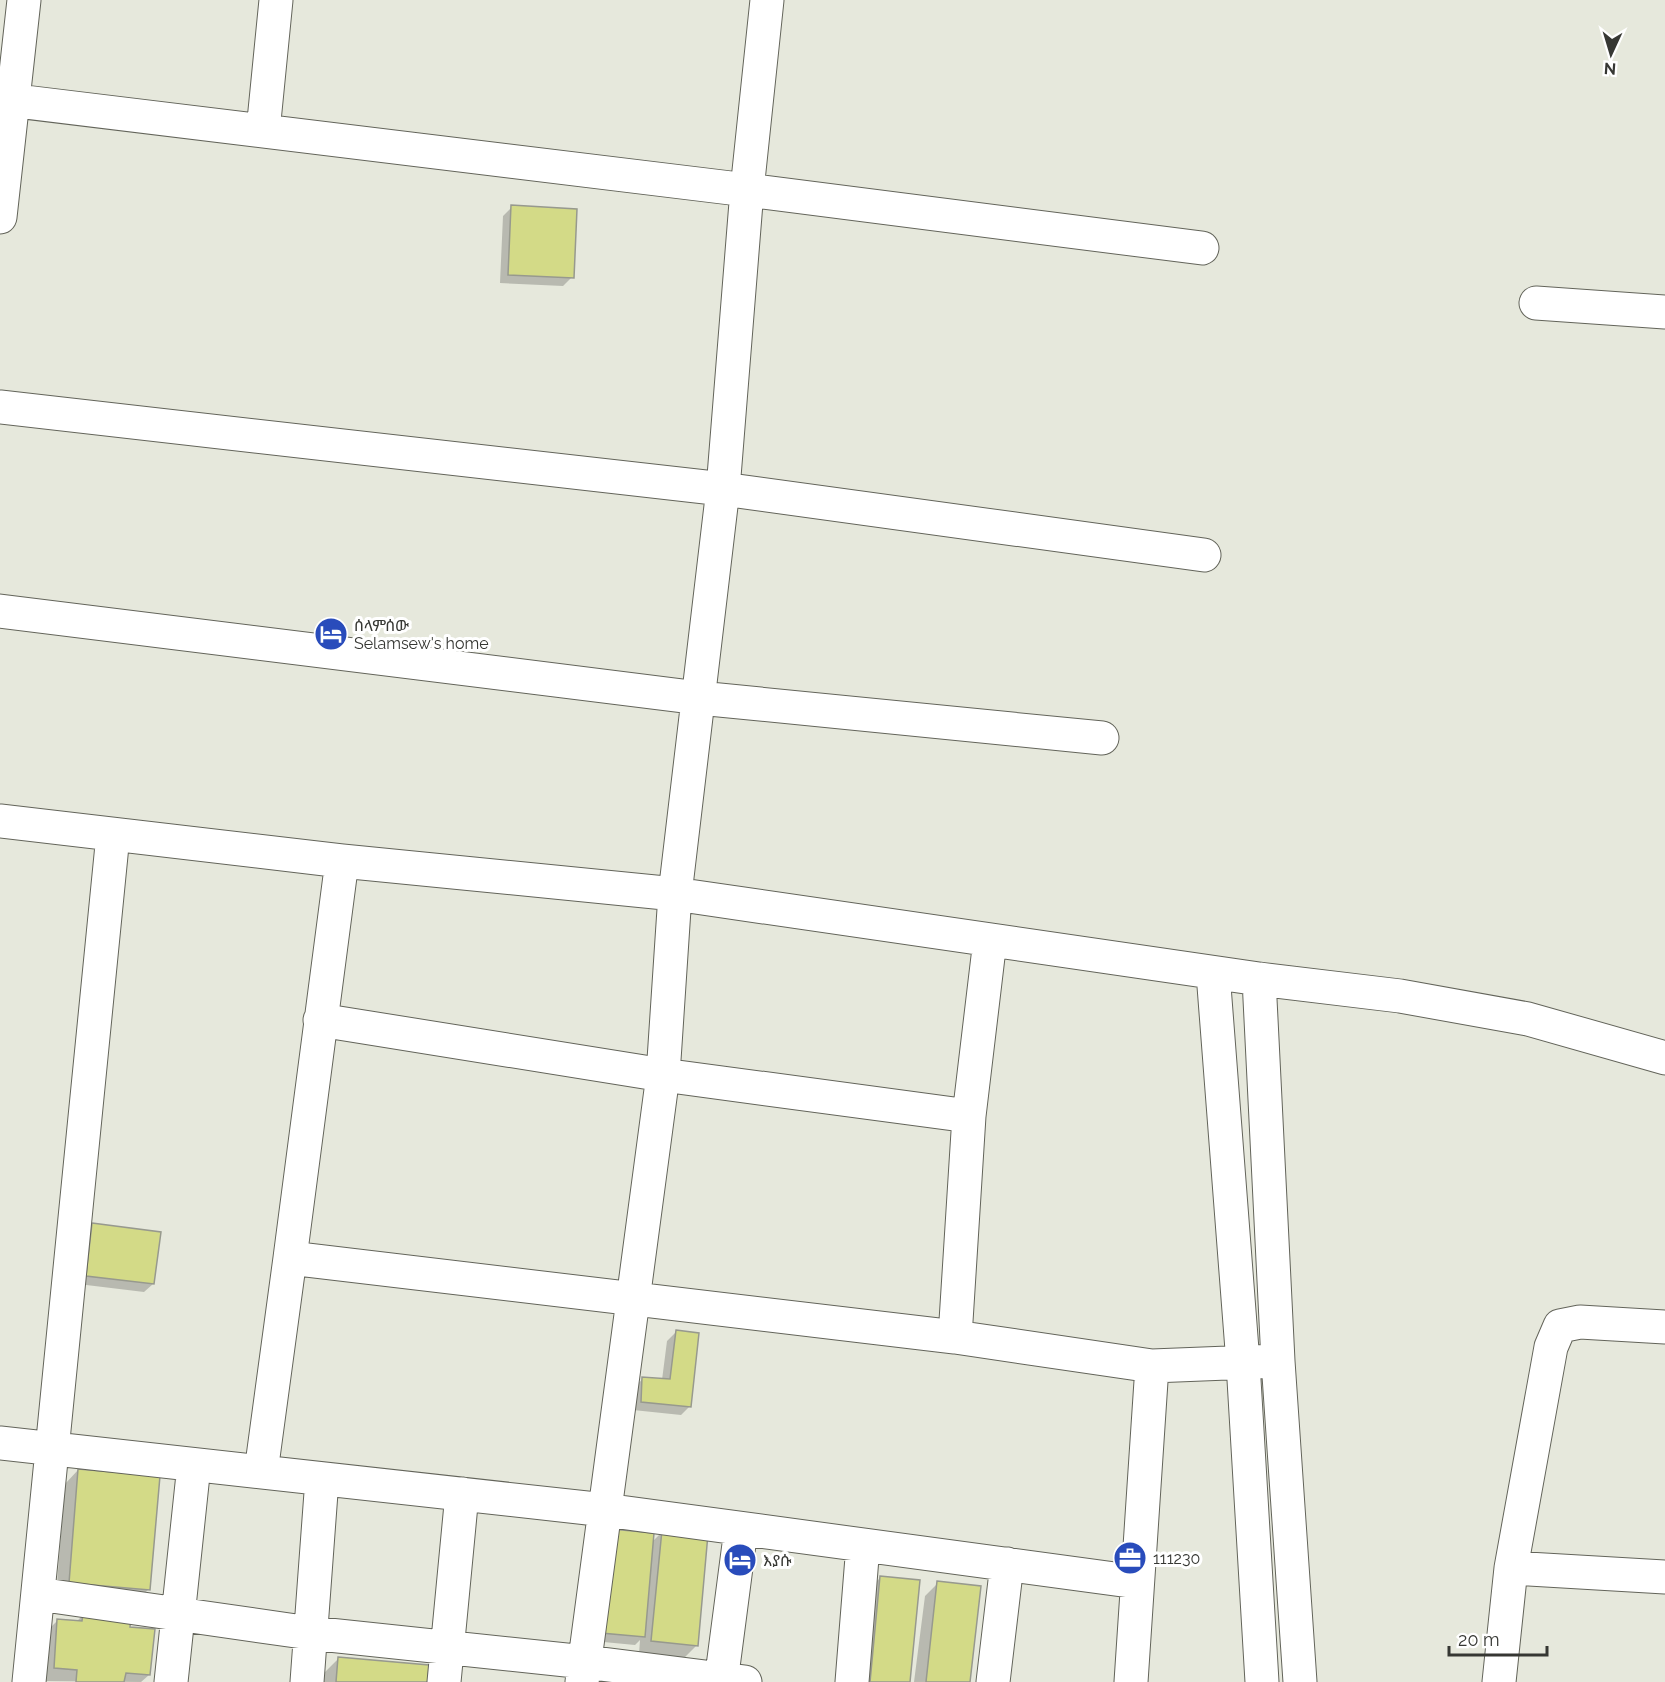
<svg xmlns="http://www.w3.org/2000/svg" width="1665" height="1682" viewBox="0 0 1665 1682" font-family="Raleway,'Noto Sans Ethiopic',sans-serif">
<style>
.shadow{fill:#0003}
.building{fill:#d3da87;stroke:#97998e;stroke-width:1.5}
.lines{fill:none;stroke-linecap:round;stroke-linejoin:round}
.minor-casing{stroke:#63645a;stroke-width:35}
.minor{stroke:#fff;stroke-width:33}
.labels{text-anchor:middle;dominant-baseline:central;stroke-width:6;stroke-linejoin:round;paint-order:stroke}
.poi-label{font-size:16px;fill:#363733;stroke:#fff;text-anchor:start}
</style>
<rect width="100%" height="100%" fill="#e6e8dc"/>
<path class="shadow" d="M 512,207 L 572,277 L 563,286 L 500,283 L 503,216 Z
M 93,1225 L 153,1284 L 144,1292 L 78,1284 L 84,1233 Z
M 676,1332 L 690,1406 L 681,1415 L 633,1410 L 634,1387 L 643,1379 L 662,1380 L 667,1341 Z
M 78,1470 L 149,1589 L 135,1602 L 56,1596 L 65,1484 Z
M 663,1531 L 696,1646 L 683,1659 L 639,1654 L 640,1640 L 635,1645 L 593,1641 L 652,1542 Z
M 881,1577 L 908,1682 L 862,1682 L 872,1586 Z
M 938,1583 L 969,1682 L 914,1682 L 925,1596 Z
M 83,1615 L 128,1628 L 149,1675 L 141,1682 L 41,1681 L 44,1634 L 57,1621 L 76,1622 Z
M 338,1659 L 426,1682 L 324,1682 L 325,1672 Z"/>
<path class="building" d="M 511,205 L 577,209 L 574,278 L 508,275 Z
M 92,1223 L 161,1232 L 154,1284 L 86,1276 Z
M 676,1330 L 699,1333 L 691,1407 L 641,1402 L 642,1377 L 670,1379 Z
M 78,1469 L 160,1476 L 150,1590 L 69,1583 Z
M 611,1529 L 654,1533 L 645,1637 L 601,1633 Z
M 662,1530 L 708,1534 L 698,1646 L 651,1641 Z
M 880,1576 L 920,1580 L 910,1682 L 870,1682 Z
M 937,1581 L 981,1586 L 970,1682 L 926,1682 Z
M 83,1614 L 131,1617 L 130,1627 L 155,1629 L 150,1675 L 126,1673 L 124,1682 L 76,1682 L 77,1670 L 54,1668 L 57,1619 L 82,1621 Z
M 338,1657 L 429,1665 L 428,1682 L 336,1682 Z"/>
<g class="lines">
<g class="minor-casing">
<path id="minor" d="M 0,99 L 747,190 L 1202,248
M 263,131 L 276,0
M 0,217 L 24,0
M 1536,303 L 1665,312
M 0,407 L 723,489 L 1204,555
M 0,611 L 699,698 L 1102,738
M 0,821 L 342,861 L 675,894 L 1259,979 L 1400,996 L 1528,1019 L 1665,1058
M 342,861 L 290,1258 L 955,1337 L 1152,1366 L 1278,1361
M 1213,973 L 1243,1363 L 1262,1682
M 1259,979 L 1278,1361 L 1300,1682
M 320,1020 L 663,1075 L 969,1116
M 955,1337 L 969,1116 L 990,940
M 0,1443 L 605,1510 L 1137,1582
M 261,1472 L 290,1258
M 1511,1568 L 1665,1577
M 38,1594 L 310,1633 L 585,1662 L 745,1682
M 29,1682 L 113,835
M 171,1682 L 194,1465
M 307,1682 L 322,1479
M 444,1682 L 462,1494
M 582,1682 L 663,1075 L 675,894 L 723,489 L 747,190 L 767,0
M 721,1682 L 741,1529
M 852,1682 L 863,1545
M 993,1682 L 1007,1564
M 1131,1682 L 1152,1366
M 1499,1682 L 1511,1568 L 1551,1347 L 1560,1326 L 1580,1322 L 1665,1327"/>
</g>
<use href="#minor" class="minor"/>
</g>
<defs>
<g id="hotel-disc" transform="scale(1.725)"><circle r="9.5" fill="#294cbb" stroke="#fff"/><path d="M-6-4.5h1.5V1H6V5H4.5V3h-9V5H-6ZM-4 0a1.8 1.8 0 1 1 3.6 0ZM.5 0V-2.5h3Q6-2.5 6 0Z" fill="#fff"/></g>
<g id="office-disc" transform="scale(1.725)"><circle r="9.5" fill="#294cbb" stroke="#fff"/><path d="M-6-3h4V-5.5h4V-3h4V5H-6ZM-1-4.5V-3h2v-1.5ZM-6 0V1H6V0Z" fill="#fff"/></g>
</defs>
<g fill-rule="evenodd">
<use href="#hotel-disc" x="331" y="634"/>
<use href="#office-disc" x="1130" y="1558"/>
<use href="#hotel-disc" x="740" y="1560"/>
</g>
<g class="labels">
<g class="poi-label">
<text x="354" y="625">ሰላምሰው<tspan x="354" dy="18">Selamsew's home</tspan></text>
<text x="1153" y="1558">111230</text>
<text x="763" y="1560">እያሱ</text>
</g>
</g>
<g transform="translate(1611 54) rotate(184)" stroke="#ffffff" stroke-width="4.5" paint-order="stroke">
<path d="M0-4.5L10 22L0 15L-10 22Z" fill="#363733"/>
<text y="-9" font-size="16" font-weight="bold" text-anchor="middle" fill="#363733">N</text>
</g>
<path d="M1449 1646v9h98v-9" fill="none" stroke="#363733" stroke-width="3"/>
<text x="1458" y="1646" font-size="18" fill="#363733" stroke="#ffffff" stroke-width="4.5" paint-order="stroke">20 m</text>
</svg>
